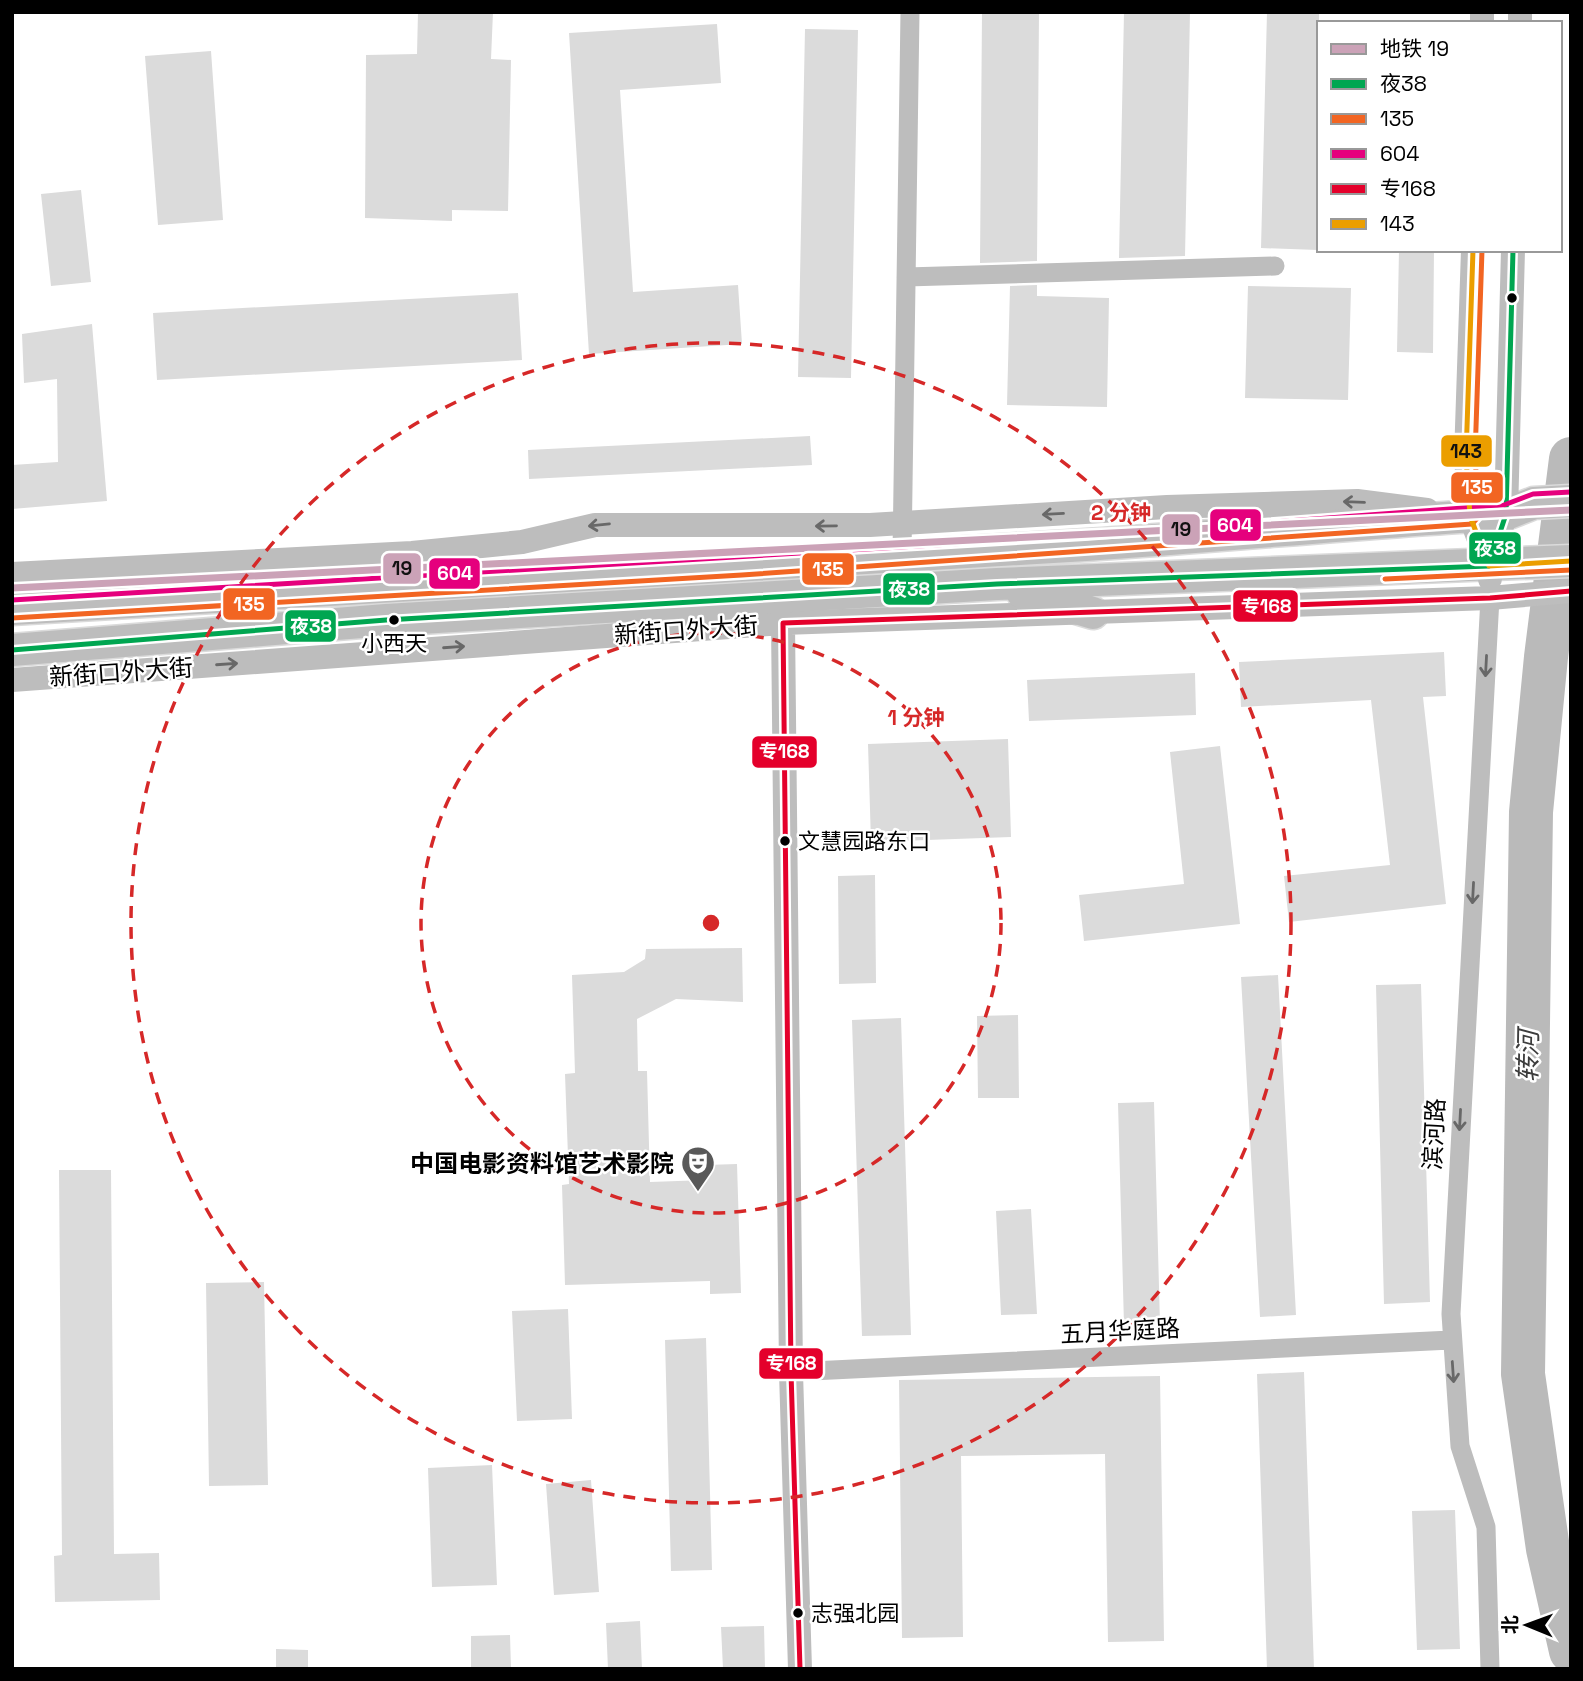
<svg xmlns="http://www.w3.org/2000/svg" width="1583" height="1681" viewBox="0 0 1583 1681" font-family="'Space Grotesk','Noto Sans SC',sans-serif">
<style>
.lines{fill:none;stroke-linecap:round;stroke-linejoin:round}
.river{stroke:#bababa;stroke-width:44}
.building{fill:#dbdbdb}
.primary-casing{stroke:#dbdbdb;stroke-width:35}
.minor{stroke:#bdbdbd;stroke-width:19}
.tertiary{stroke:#bdbdbd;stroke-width:24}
.primary{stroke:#bdbdbd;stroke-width:32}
.bus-1-casing{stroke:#fff;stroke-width:10}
.bus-2-casing{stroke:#fff;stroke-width:10}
.bus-3-casing{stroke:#fff;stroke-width:10}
.bus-4-casing{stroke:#fff;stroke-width:10}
.bus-5-casing{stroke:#fff;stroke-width:10}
.bus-1{stroke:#00a651;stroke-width:5}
.bus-2{stroke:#f26522;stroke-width:5}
.bus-3{stroke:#e5007d;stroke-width:5}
.bus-4{stroke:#e4002b;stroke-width:5}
.bus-5{stroke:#eb9e00;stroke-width:5}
.metro-1-casing{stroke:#fff;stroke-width:12}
.metro-1{stroke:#cba2b7;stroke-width:7}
.oneway{stroke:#686868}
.ring{fill:none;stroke:#d62828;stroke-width:3.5;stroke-dasharray:12 9}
.bus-dot{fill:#000;stroke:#fff;stroke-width:2.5}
.labels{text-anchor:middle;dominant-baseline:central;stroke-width:5;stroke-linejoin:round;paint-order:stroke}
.bus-label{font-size:22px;fill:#000;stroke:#fff;text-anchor:start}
.street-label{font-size:24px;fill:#000;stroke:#fff}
.poi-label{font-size:24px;font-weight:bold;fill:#000;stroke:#fff;text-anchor:end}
.water-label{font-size:26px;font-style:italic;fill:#3d3d3d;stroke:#fff}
.centre{fill:#d62828;stroke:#fff;stroke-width:3.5}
.ring-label{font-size:21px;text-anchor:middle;font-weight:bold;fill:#d62828;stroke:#fff;stroke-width:5;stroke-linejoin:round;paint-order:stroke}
.line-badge{stroke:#fff;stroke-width:2.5}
.badge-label{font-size:19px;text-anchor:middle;font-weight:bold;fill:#fff}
.pale-badge-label{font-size:19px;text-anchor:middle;font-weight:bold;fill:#111}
</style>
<rect width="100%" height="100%" fill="#fff"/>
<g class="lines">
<path class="river" d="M 1571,459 L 1546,657 L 1531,812 L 1523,1374 L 1548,1549 L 1571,1651"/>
</g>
<path class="building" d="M 418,12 L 493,12 L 491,59 L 511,60 L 508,211 L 452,210 L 452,221 L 365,218 L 366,55 L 417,54 Z
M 982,12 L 1039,12 L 1037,261 L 980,263 Z
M 1124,12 L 1190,12 L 1185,256 L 1119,258 Z
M 1267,12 L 1319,12 L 1318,250 L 1261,248 Z
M 717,24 L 721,83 L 620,90 L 633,292 L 738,285 L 742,344 L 589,354 L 569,33 Z
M 805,29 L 858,30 L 851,378 L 798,377 Z
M 211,51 L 223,220 L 158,225 L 145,56 Z
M 81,190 L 91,282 L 51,286 L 41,194 Z
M 1399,250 L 1434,250 L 1433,353 L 1397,352 Z
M 1037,285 L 1037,296 L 1109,298 L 1107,407 L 1007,405 L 1010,286 Z
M 1248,286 L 1351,288 L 1348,400 L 1245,398 Z
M 518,293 L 522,360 L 157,380 L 153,313 Z
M 92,324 L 107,501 L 12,509 L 12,465 L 58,462 L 57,379 L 24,383 L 22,334 Z
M 810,436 L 812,465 L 529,479 L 528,450 Z
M 1444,652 L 1446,696 L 1423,697 L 1446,904 L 1289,922 L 1284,876 L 1390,865 L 1371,700 L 1241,707 L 1239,662 Z
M 1195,673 L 1196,715 L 1029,721 L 1027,680 Z
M 1008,739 L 1011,837 L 871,842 L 868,744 Z
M 1220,746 L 1240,924 L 1084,941 L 1079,895 L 1184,884 L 1170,752 Z
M 875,875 L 876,983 L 839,984 L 838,876 Z
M 742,948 L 743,1002 L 676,999 L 637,1019 L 638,1071 L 647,1071 L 650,1182 L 706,1180 L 706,1165 L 737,1164 L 741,1293 L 710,1294 L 710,1281 L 565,1285 L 562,1185 L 569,1184 L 565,1074 L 575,1073 L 572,975 L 624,972 L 645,959 L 646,949 Z
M 1278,975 L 1296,1315 L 1260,1317 L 1241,977 Z
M 1421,984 L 1430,1302 L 1384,1304 L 1376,985 Z
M 1018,1015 L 1019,1098 L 978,1098 L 977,1016 Z
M 901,1018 L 911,1335 L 862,1336 L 852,1020 Z
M 1154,1102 L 1160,1324 L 1124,1325 L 1118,1103 Z
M 59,1170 L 111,1170 L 114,1554 L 159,1553 L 160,1600 L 55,1602 L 54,1556 L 62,1555 Z
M 1031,1209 L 1037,1314 L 1001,1315 L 996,1211 Z
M 264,1282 L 268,1485 L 209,1486 L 206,1283 Z
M 568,1309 L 572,1419 L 517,1421 L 512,1311 Z
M 706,1338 L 712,1570 L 671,1571 L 665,1340 Z
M 1304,1372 L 1314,1669 L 1267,1669 L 1257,1374 Z
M 1160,1376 L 1164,1641 L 1108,1642 L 1105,1454 L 961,1456 L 963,1637 L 902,1638 L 899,1380 Z
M 492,1465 L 497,1585 L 432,1587 L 428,1468 Z
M 591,1480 L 599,1592 L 554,1595 L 546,1484 Z
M 1455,1510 L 1460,1649 L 1417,1650 L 1412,1511 Z
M 640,1621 L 642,1669 L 608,1669 L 606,1623 Z
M 764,1626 L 765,1669 L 723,1669 L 721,1627 Z
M 510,1635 L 511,1669 L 471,1669 L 471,1636 Z
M 276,1649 L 308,1650 L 308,1669 L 276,1669 Z"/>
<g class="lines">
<g class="primary-casing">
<path id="primary" d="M 1022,592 L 1093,613
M 12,609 C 370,589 728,568 1086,545 C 1226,536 1366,522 1506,514 L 1534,503 L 1571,501
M 12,650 L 386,620 L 997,584 L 1571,561"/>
</g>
<path class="minor" d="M 906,277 L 1275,266
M 902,554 L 910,12
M 1490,598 L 1451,1314 L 1460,1446 L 1486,1527 L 1490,1669
M 791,1372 L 1451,1340"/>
<path class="tertiary" d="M 1482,23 L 1482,12
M 1520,23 L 1520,12
M 1473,250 L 1466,457 L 1470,516 L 1489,566
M 12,574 L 412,553 L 522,542 L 595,525 L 870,525 L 1167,507 L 1357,501 L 1427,510
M 1490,579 L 1489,566 L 1506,514 L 1513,250
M 783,623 L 791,1372 L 800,1669
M 12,680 L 783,623 L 1490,598 L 1571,591"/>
<use href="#primary" class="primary"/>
<g class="bus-1-casing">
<path id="bus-1" d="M 12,650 L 386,620 L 997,584 L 1489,566 L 1506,514 L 1513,250"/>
</g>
<g class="bus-2-casing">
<path id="bus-2" d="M 1385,579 L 1571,570
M 12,618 L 742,575 L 1472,524 L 1479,516 L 1475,457 L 1482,250"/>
</g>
<g class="bus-3-casing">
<path id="bus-3" d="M 12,600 L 1085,536 L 1504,505 L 1533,494 L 1571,492"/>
</g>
<g class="bus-4-casing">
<path id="bus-4" d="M 800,1669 L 791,1372 L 783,623 L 1490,598 L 1571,591"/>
</g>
<g class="bus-5-casing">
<path id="bus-5" d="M 1473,250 L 1466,457 L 1470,516 L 1489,566 L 1571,561"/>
</g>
<use href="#bus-1" class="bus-1"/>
<use href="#bus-2" class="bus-2"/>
<use href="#bus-3" class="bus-3"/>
<use href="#bus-4" class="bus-4"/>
<use href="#bus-5" class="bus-5"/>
<g class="metro-1-casing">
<path id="metro-1" d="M 12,588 L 1571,510"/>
</g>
<use href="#metro-1" class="metro-1"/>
</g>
<defs><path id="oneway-shaft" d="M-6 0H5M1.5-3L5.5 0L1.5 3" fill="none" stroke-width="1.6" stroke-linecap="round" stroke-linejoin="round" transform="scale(1.75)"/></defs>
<g class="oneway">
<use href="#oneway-shaft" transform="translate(1354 502) rotate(-178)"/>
<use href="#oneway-shaft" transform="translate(1053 514) rotate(177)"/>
<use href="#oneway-shaft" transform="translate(599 525) rotate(174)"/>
<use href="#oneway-shaft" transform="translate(826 526) rotate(179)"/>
<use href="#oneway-shaft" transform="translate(454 647) rotate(-4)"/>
<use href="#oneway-shaft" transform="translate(227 664) rotate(-4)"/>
<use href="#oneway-shaft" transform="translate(1486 666) rotate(93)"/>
<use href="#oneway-shaft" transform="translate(1473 893) rotate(93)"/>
<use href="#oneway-shaft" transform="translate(1460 1120) rotate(93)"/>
<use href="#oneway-shaft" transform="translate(1453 1372) rotate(86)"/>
</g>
<g class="ring">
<circle cx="711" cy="923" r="290"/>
<circle cx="711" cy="923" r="580"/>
</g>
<defs>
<g id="theatre-pin" transform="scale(1.75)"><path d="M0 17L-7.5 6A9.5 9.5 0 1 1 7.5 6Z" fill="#595959" stroke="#fff"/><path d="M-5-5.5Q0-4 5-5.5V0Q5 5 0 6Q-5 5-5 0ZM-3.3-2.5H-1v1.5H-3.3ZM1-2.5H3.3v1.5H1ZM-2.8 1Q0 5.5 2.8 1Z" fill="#fff"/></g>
</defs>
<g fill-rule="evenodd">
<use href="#theatre-pin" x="698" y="1163"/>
</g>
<g class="bus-dot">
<circle cx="1512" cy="298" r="6"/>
<circle cx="394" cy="620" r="6"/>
<circle cx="785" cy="841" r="6"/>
<circle cx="798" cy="1613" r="6"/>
</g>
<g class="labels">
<g class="bus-label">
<text x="394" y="643" text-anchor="middle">小西天</text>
<text x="798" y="841">文慧园路东口</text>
<text x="811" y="1613">志强北园</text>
</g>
<g class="street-label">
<text transform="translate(686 630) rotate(-4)">新街口外大街</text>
<text transform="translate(121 672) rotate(-4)">新街口外大街</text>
<text transform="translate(1434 1134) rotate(-87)">滨河路</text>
<text transform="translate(1120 1331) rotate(-3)">五月华庭路</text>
</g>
<g class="poi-label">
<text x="674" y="1163">中国电影资料馆艺术影院</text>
</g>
<g class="water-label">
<text transform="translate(1528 1056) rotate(-89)">转河</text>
</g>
</g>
<circle cx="711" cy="923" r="10" class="centre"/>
<g class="ring-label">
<text x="1121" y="520">2 分钟</text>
<text x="916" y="725">1 分钟</text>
</g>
<g class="line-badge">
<rect x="1440" y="434" width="53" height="34" rx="7" fill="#eb9e00"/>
<rect x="1450" y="471" width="54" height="33" rx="7" fill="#f26522"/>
<rect x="1209" y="508" width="53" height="34" rx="7" fill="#e5007d"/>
<rect x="1161" y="513" width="40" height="33" rx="7" fill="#cba2b7"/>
<rect x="1468" y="531" width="54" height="34" rx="7" fill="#00a651"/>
<rect x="382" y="552" width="40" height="33" rx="7" fill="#cba2b7"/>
<rect x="801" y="552" width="54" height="34" rx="7" fill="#f26522"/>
<rect x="428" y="557" width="53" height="33" rx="7" fill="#e5007d"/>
<rect x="882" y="572" width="54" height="34" rx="7" fill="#00a651"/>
<rect x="222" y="587" width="54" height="34" rx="7" fill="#f26522"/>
<rect x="1232" y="589" width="67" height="34" rx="7" fill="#e4002b"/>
<rect x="284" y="609" width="53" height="34" rx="7" fill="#00a651"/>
<rect x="751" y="735" width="67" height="34" rx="7" fill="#e4002b"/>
<rect x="758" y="1347" width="66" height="33" rx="7" fill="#e4002b"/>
</g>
<g class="badge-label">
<text x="1477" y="494">135</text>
<text x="1235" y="532">604</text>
<text x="1495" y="555">夜38</text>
<text x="828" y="576">135</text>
<text x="455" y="580">604</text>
<text x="909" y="596">夜38</text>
<text x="249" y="611">135</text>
<text x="1266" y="613">专168</text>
<text x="311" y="633">夜38</text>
<text x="784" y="758">专168</text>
<text x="791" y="1370">专168</text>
</g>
<g class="pale-badge-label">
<text x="1466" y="458">143</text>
<text x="1181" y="536">19</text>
<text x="402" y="575">19</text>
</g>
<rect width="1583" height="1681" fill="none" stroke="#000000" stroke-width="28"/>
<rect x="1317" y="21" width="245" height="231" fill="#ffffff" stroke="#999999" stroke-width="2"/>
<rect x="1331" y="44" width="35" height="10" fill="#cba2b7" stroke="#999999" stroke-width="2"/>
<text x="1380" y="56" font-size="21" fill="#000000">地铁 19</text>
<rect x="1331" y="79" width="35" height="10" fill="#00a651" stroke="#999999" stroke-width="2"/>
<text x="1380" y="91" font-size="21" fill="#000000">夜38</text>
<rect x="1331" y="114" width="35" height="10" fill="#f26522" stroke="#999999" stroke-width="2"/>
<text x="1380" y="126" font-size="21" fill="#000000">135</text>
<rect x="1331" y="149" width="35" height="10" fill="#e5007d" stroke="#999999" stroke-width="2"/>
<text x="1380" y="161" font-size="21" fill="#000000">604</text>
<rect x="1331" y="184" width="35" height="10" fill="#e4002b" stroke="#999999" stroke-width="2"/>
<text x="1380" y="196" font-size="21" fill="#000000">专168</text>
<rect x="1331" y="219" width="35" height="10" fill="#eb9e00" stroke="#999999" stroke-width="2"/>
<text x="1380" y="231" font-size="21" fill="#000000">143</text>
<g transform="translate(1527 1625) rotate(271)" stroke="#ffffff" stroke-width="5" paint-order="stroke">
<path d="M0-5L12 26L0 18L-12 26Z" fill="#000000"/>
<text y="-10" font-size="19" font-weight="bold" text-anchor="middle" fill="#000000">北</text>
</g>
</svg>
